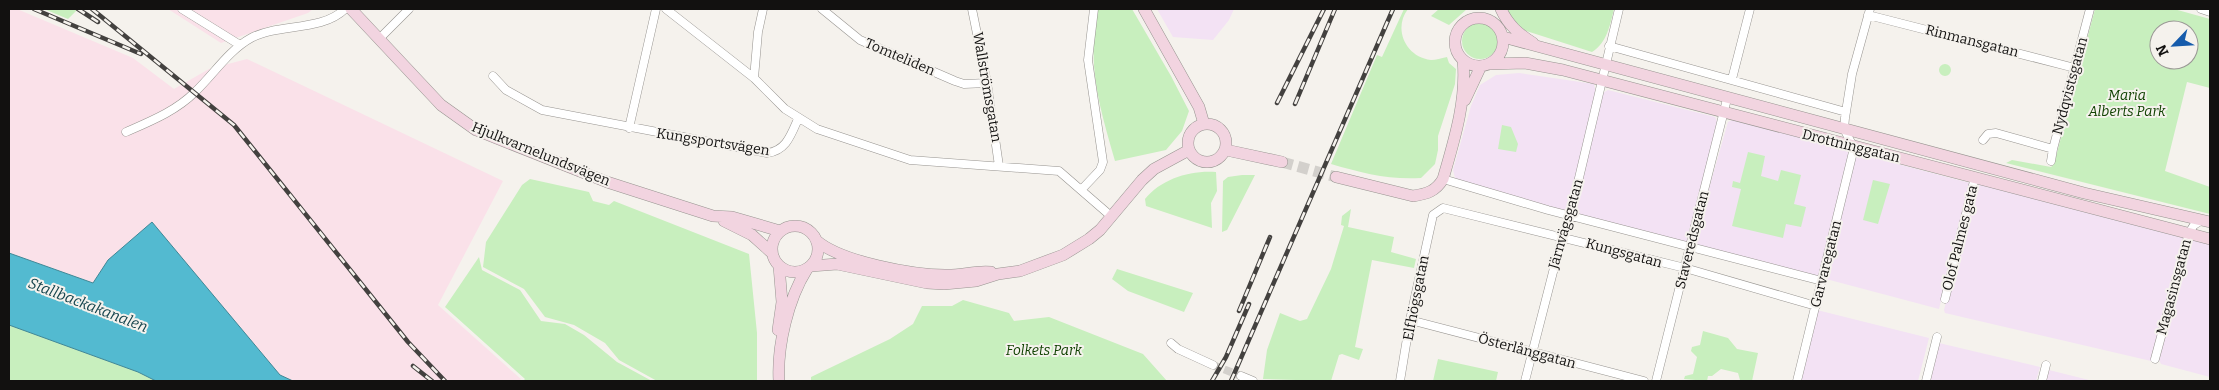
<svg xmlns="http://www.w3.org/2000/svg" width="2219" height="390" viewBox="0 0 2219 390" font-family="Bitter,serif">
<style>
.commercial{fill:#f3e2f4}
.industrial{fill:#fae1e9}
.green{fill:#c8efbe;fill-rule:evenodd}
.water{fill:#53bad0;stroke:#408796}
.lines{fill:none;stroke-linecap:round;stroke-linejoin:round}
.street-tunnel{stroke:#d3d0cc;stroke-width:8;stroke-dasharray:8 4;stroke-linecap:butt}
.secondary-tunnel{stroke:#d3d0cc;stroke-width:11;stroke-dasharray:11 5.5;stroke-linecap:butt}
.street-casing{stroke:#979490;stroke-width:9}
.secondary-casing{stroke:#979490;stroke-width:12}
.street{stroke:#fff;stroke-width:8}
.secondary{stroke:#f2d4e0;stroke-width:11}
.rail-casing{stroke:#43413f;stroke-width:4.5}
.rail{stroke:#f5f2ed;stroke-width:2.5;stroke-dasharray:8;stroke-linecap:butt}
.labels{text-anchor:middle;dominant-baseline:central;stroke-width:4;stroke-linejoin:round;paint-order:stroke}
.street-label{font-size:14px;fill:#121110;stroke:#f5f2ed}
.park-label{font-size:14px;font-style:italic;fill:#114202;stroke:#f5f2ed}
.water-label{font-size:15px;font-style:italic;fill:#15444d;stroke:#f5f2ed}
</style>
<rect width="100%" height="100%" fill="#f5f2ed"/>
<path class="commercial" d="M 1157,9 L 1234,9 L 1229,20 L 1213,40 L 1173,37 Z
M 1519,73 L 1594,84 L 1596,94 L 1568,208 L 1562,211 L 1468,184 L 1455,178 L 1453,170 L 1471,106 L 1480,85 L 1496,75 Z
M 1608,90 L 1715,117 L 1717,121 L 1688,244 L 1574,215 L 1603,93 Z
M 1732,120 L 1851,149 L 1818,278 L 1696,246 L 1694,241 L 1728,122 Z
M 1856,153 L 1970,183 L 1939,309 L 1826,279 Z
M 1979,184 L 2185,236 L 2153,359 L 2151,361 L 1945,313 L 1944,310 L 1976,186 Z
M 2194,240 L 2210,244 L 2210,377 L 2161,364 L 2159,360 L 2190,243 Z
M 1817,310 L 1929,338 L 1918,381 L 1800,381 Z
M 1939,343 L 2040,367 L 2036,381 L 1930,381 Z
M 2049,370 L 2093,381 L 2046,381 Z"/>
<path class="industrial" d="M 9,9 L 17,9 L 133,58 L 174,89 L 209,69 L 247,59 L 503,181 L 438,305 L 521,379 L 519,381 L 293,381 L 280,375 L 108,260 L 94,283 L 9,253 Z
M 168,9 L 313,9 L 308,13 L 221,43 Z"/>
<path class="green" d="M 44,9 L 78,9 L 68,19 Z
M 1098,9 L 1132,9 L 1171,76 L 1189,111 L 1182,131 L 1166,150 L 1115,161 C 1100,109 1086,64 1098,9 Z
M 1404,9 L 1408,9 C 1393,28 1405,57 1431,60 C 1436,60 1441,58 1447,57 L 1449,63 L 1456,69 L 1455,84 L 1438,136 L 1438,150 L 1435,164 L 1421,178 C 1389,180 1362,173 1331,164 L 1377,55 L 1382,57 Z
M 1439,9 L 1467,9 L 1449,25 L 1431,16 Z
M 1505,9 L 1614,9 C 1610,25 1607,43 1592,52 L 1523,30 Z
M 2095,9 L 2174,9 L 2210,19 L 2210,88 L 2187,82 L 2165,171 L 2210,187 L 2210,214 L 2006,163 L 2012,160 L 2051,167 L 2054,164 ZM 2159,30 L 2189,30 L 2189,60 L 2159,60 Z
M1462 41a18 18 0 1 1 36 0a18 18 0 1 1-36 0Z
M1939 70a6 6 0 1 1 12 0a6 6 0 1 1-12 0Z
M 1502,125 L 1511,127 L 1518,144 L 1516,152 L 1498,149 Z
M 1748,152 L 1765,156 L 1761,176 L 1778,181 L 1781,170 L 1801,175 L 1794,204 L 1806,207 L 1801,227 L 1786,224 L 1783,238 L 1732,226 L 1741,189 L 1732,187 L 1733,181 L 1740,183 Z
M 1216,172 L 1217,191 L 1211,203 L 1212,228 L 1146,206 L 1145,199 C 1161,179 1190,170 1216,172 Z
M 1242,175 L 1255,175 L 1227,230 L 1222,232 L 1223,181 L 1228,177 Z
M 530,179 L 589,192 L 593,201 L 609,205 L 614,201 L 749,254 L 757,333 L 757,381 L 657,381 L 619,360 L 605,343 L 574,325 L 545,317 L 524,289 L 483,267 L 486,242 L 522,185 Z
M 1873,180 L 1890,184 L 1878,224 L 1863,220 Z
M 1351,209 L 1348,227 L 1394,237 L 1391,252 L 1416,259 L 1414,268 L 1372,260 L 1355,347 L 1363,349 L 1359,360 L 1342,354 L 1339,355 L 1331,381 L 1263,379 L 1267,350 L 1280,313 L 1300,321 L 1307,319 L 1331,269 L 1344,226 L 1341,225 L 1342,216 Z
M 479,257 L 482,270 L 520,290 L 541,321 L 565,324 L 584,335 L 617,362 L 652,381 L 523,381 L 525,379 L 445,307 Z
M 1117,269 L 1193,293 L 1184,312 L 1128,291 L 1112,279 Z
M 963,300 L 1009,313 L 1014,321 L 1049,317 L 1143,354 L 1167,381 L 811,381 L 811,377 L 890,339 L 913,324 L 922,306 L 952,306 Z
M 9,325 L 138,372 L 156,381 L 9,381 Z
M 1703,331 L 1728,338 L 1737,349 L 1758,353 L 1752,381 L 1740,380 L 1738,373 L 1721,369 L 1712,376 L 1708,376 L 1707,381 L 1684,379 L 1685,376 L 1693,374 L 1697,357 L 1691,351 L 1692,347 L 1700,345 Z
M 1438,359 L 1498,372 L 1496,381 L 1433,381 Z"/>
<path class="water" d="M 152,222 L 280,375 L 293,381 L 156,381 L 138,372 L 9,325 L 9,253 L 93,283 L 108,260 Z"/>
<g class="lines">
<path class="street-tunnel" d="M 1213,365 L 1241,376"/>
<path class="secondary-tunnel" d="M 1282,162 L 1336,177"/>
<g class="street-casing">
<path id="street" d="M 182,9 L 240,45
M 666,9 L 754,78 L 785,109 L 817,129 L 910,160 L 1059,171 L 1112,217
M 822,9 L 860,40 L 955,81 L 964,84 L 987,83
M 972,9 L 987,83 L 999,166
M 2201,9 L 2210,12
M 1868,15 L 2075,68
M 379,39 L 409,9
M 1609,46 L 1846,112
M 493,76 L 506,90 L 542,110 L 767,153 C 786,151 791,135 798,119
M 754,78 L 758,32 L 763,9
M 1732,79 L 1750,9
M 629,128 L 656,9
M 126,132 C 151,121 176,111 195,92 C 213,75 229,50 251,38 C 279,23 321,32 345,9
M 1983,140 L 1988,134 L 1996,133 L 2053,149 L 2090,9
M 2051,161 L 2053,149
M 1443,179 L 1548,210 L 1822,281
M 1082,189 L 1100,170 L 1103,162 L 1088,60 L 1094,9
M 1945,299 L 1975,177
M 1410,320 L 1644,381
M 1171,343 L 1178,349 L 1213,365
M 2155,359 L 2189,233 L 2194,225 L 2202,220
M 1241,376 L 1253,381
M 1400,381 L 1410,320 L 1433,215 L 1443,208 L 1685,268 L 1816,306
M 1525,381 L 1562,237 L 1570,216 L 1619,9
M 1656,381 L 1727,99
M 1797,381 L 1853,152 L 1853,146 L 1844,129 L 1845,118 L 1852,74 L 1870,9
M 1926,381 L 1937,337
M 2042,381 L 2046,365"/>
</g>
<g class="secondary-casing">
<path id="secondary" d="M 351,9 L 441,105 L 476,130 L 607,182 L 713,216 L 732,217 L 780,231
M 1144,9 L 1199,107 L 1204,124
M 1501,9 C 1508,25 1519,34 1533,43
M1455 42a24 24 0 1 1 48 0a24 24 0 1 1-48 0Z
M 1503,37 L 2084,193 L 2210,222
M 1490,64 L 1525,63 L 1563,70 L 2210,239
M 1465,100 L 1481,66
M1188 143a19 19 0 1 1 38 0a19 19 0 1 1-38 0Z
M 1226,150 L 1282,162
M 1336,177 L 1413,196 C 1427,194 1436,191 1443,179 C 1454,141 1467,100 1463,60
M 724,221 L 752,235 L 772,253
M772 249a23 23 0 1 1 46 0a23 23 0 1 1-46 0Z
M 817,241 C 842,262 913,275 945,275 C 960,276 977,270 991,272
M 811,266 L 837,264 L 927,283 L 944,284 L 976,281 L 998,274 L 1020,271 L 1063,255 L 1089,239 L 1100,230 L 1142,180 L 1154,169 L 1189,150
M 778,330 L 782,302 L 779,266
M 779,381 C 777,346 788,299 807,269"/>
</g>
<use href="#street" class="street"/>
<use href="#secondary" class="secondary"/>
<g class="rail-casing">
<path id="rail" d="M 34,9 L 141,54
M 78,9 L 98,22
M 92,9 L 234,125 L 408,342 L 445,381
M 1277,103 L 1324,9
M 1295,104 L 1335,9
M 1239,311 L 1270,237
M 413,366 L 432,381
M 1212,381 L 1226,357 L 1249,304
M 1231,381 L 1393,9"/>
</g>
<use href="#rail" class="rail"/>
</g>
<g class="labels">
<g class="street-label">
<text transform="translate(1972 41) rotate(14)">Rinmansgatan</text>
<text transform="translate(900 57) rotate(23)">Tomteliden</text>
<text transform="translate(2070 86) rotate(-75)">Nydqvistsgatan</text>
<text transform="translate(987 87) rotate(80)">Wallströmsgatan</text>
<text transform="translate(713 142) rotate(9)">Kungsportsvägen</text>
<text transform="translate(1851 146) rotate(14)">Drottninggatan</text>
<text transform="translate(541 154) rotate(22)">Hjulkvarnelundsvägen</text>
<text transform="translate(1566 224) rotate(-74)">Järnvägsgatan</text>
<text transform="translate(1960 238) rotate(-76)">Olof Palmes gata</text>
<text transform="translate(1692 240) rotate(-76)">Staveredsgatan</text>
<text transform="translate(1624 253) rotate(15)">Kungsgatan</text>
<text transform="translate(1826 264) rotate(-76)">Garvaregatan</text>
<text transform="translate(2174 287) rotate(-75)">Magasinsgatan</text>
<text transform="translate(1416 298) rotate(-79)">Elfhögsgatan</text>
<text transform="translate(1527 351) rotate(15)">Österlånggatan</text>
</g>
<g class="park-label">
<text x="2127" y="95">Maria<tspan x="2127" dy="16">Alberts Park</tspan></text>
<text x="1044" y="350">Folkets Park</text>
</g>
<g class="water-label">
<text transform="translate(88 305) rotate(21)">Stallbackakanalen</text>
</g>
</g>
<rect width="2219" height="390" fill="none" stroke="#121110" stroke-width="20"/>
<g transform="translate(2174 45) rotate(245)"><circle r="24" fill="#f5f2ed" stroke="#9a9895"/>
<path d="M0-4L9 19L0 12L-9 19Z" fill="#165cac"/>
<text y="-8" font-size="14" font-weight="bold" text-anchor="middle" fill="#121110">N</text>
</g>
</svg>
